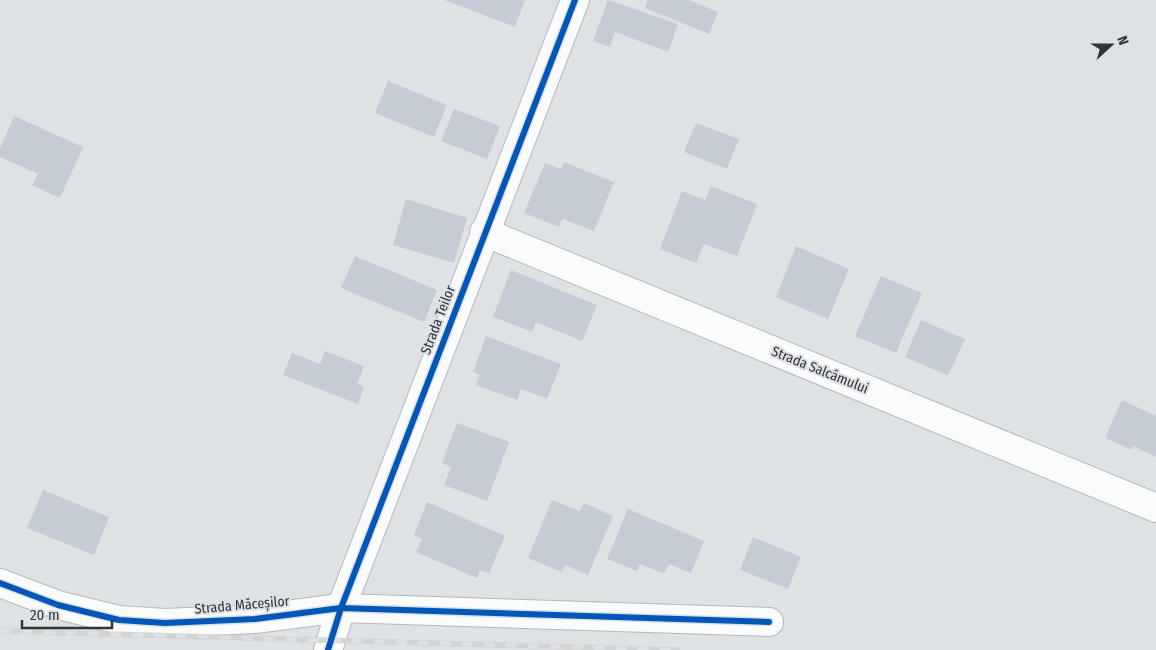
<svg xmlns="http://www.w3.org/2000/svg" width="1156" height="650" viewBox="0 0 1156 650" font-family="'Fira Sans Condensed',sans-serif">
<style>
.building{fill:#c5ccd5}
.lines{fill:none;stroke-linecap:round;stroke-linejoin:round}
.minor-casing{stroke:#b5b7b9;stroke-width:30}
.minor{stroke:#fafbfb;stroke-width:28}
.rail-casing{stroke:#d2d3d3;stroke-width:5.5}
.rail{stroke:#dde1e7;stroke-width:4;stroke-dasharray:11;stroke-linecap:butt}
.cycleway-casing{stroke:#dde1e7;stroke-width:9}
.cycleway{stroke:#0057b8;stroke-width:6}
.labels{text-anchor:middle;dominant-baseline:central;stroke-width:4;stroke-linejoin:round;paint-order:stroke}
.street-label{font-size:14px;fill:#333437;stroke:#dde1e7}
</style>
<rect width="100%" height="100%" fill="#dfe2e5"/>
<path class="building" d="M 444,0 L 525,0 L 515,27 Z
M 608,0 L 678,24 L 668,52 L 615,32 L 610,47 L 593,41 Z
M 648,0 L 689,0 L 718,12 L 709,34 L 645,8 Z
M 388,81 L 447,105 L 434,137 L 375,113 Z
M 454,109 L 500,126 L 487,159 L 441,141 Z
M 14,116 L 83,147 L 60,198 L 32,185 L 38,174 L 0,157 L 0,148 Z
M 696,123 L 739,139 L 727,169 L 684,152 Z
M 564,162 L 614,182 L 594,231 L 562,219 L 559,227 L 524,213 L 545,163 L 561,169 Z
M 711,186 L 757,204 L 737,256 L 704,244 L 696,263 L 660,249 L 682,191 L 705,200 Z
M 406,199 L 467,218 L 454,263 L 393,245 Z
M 796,246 L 849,269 L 828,319 L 776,297 Z
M 355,256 L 437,290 L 424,322 L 341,288 Z
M 511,270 L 597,305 L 582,341 L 536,322 L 532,332 L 493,317 Z
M 881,276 L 922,293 L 896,353 L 855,336 Z
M 921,320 L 965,339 L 948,376 L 905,357 Z
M 486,336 L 561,364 L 547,399 L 521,389 L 517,400 L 476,385 L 480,375 L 473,372 Z
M 325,351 L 364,366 L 357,384 L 364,387 L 358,404 L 283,375 L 292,353 L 320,364 Z
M 1122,400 L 1156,416 L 1156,457 L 1133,446 L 1132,450 L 1105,438 Z
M 457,423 L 509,442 L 487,501 L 444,485 L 451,467 L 442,463 Z
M 43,490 L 109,517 L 94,555 L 27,528 Z
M 552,500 L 580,511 L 584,503 L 613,516 L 588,575 L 565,565 L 562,572 L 528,558 Z
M 427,502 L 505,536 L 489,573 L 480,570 L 477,578 L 416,552 L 422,539 L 414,535 Z
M 628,509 L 704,541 L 691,573 L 669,564 L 664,574 L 640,564 L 637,571 L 607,559 Z
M 753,537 L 801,557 L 788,589 L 740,570 Z"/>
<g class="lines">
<g class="minor-casing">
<path id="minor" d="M 484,232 L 1156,508
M 0,583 L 58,605 L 119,620 L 165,623 L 255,619 L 341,608 L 769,622
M 328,650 L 341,608 L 575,0"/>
</g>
<use href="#minor" class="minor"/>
<g class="rail-casing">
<path id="rail" d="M 0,631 L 677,650"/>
</g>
<use href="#rail" class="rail"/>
<g class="cycleway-casing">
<path id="cycleway" d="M 0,583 L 58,605 L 119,620 L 165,623 L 255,619 L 341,608 L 769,622
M 328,650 L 341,608 L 575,0"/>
</g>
<use href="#cycleway" class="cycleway"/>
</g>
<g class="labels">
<g class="street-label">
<text transform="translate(438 320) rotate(-69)">Strada Teilor</text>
<text transform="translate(820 370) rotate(22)">Strada Salcâmului</text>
<text transform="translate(242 605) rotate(-5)">Strada Măceșilor</text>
</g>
</g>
<g transform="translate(1111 45) rotate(69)" stroke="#dde1e7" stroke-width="4" paint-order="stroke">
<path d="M0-4L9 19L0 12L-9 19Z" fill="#333437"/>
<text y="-8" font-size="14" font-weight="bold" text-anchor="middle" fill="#333437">N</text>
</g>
<path d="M22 620v8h90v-8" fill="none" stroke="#333437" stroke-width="2.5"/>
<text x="30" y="620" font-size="15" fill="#333437" stroke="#dde1e7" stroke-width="4" paint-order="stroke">20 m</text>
</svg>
